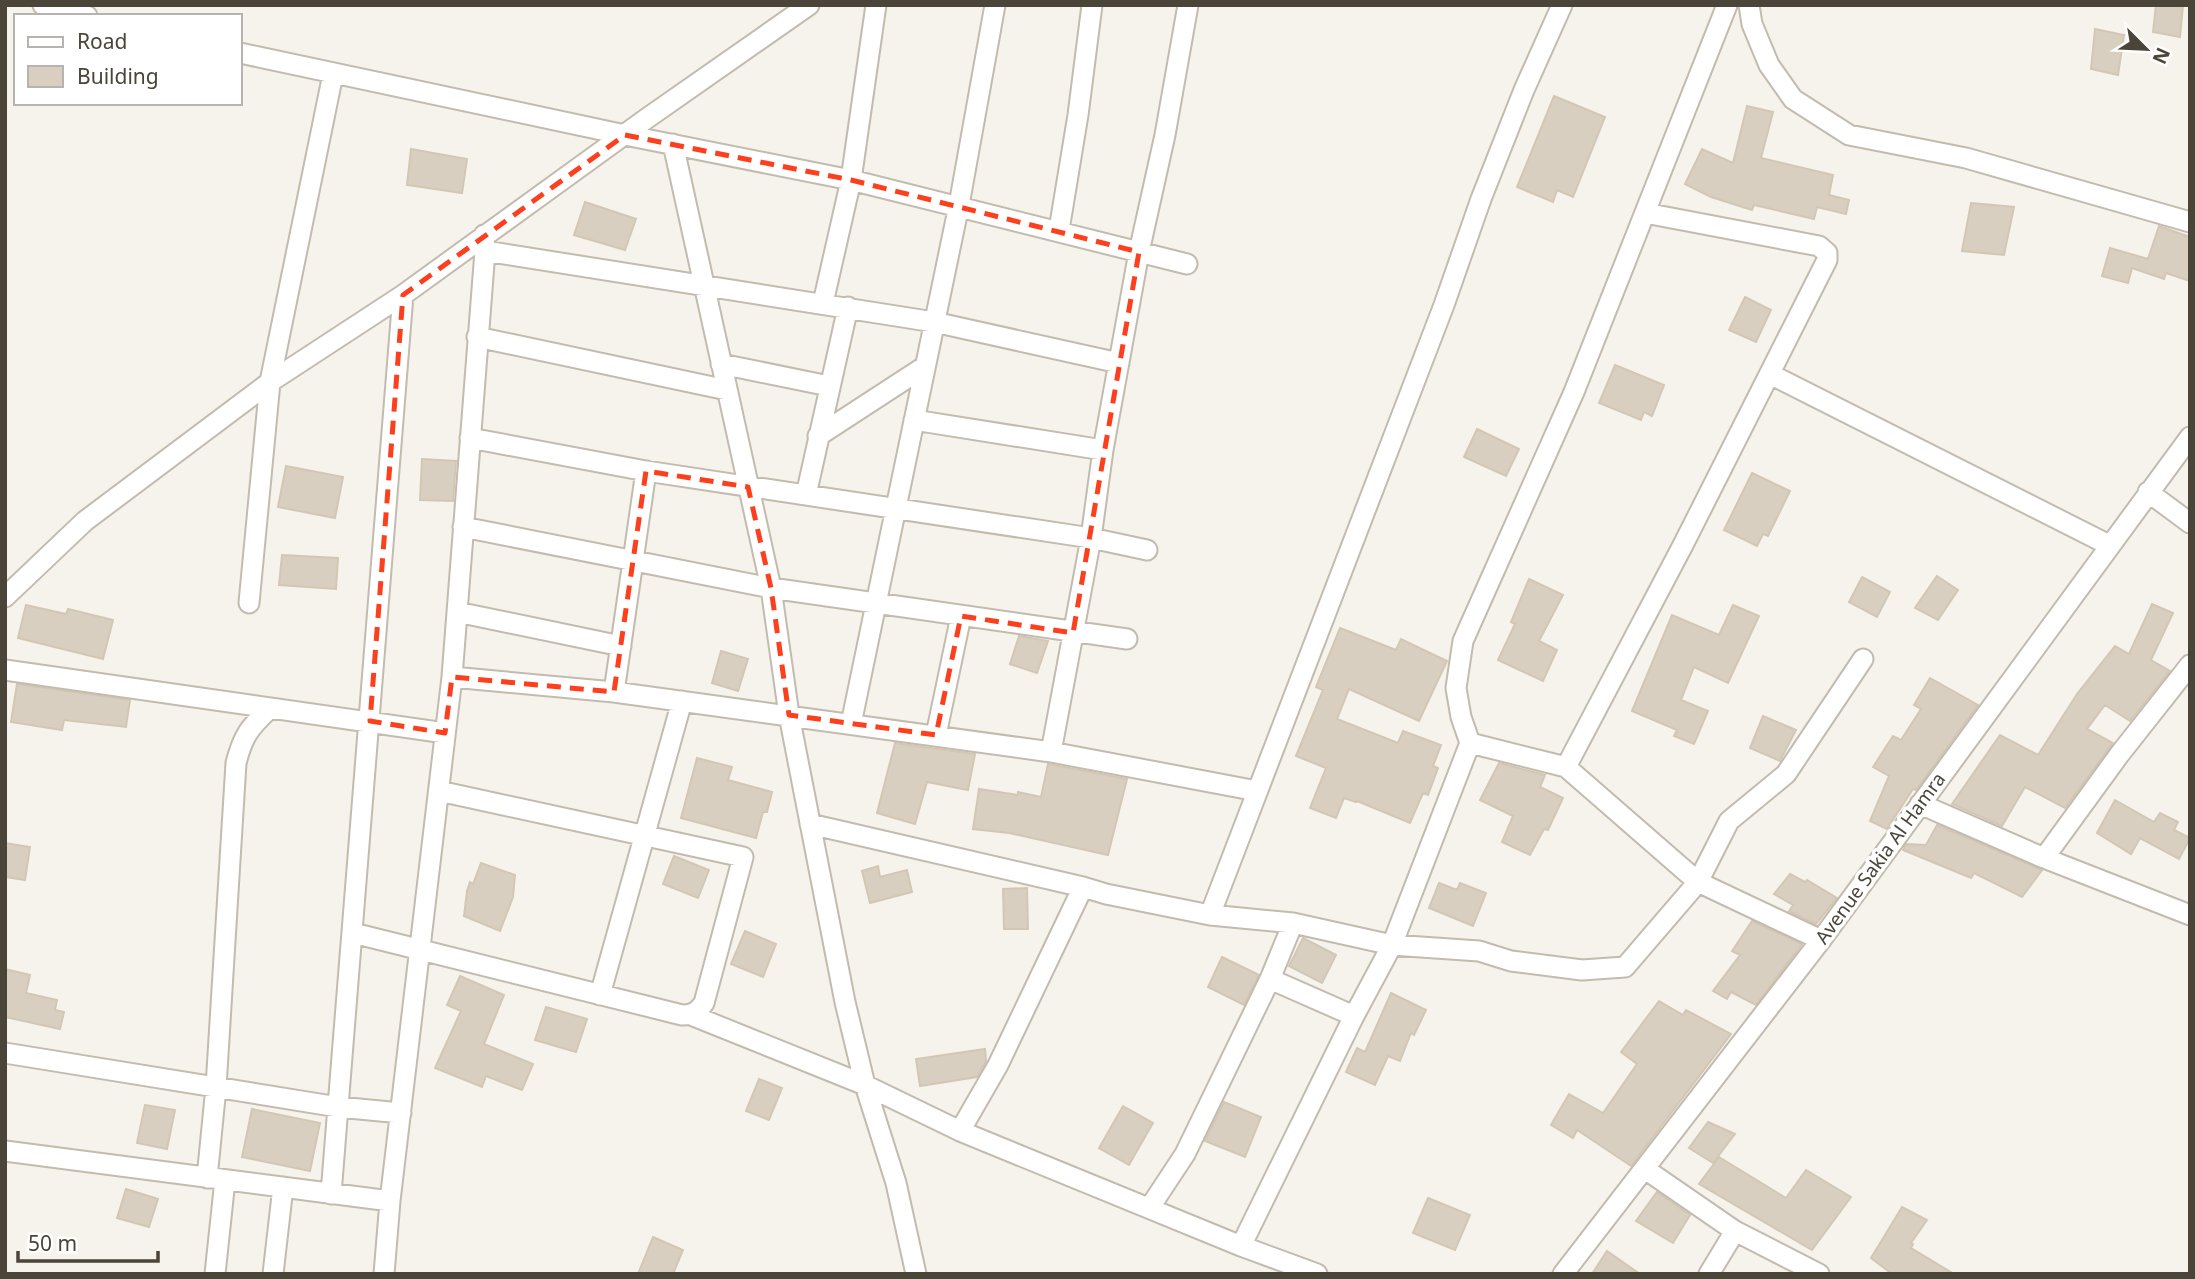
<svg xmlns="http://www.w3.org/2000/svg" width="2195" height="1279" viewBox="0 0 2195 1279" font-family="'Noto Sans',sans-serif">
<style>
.building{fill:#d8cfc1;stroke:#d3c7b4;stroke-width:2}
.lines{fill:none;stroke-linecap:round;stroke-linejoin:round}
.minor-casing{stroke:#c2bbae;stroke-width:23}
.minor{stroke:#fff;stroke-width:19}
.marked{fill:none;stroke:#fc3f1d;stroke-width:5;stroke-dasharray:14 9;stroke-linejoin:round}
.labels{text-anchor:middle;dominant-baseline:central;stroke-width:7;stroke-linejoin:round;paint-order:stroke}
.street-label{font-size:19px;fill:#4b4439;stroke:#fff}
</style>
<rect width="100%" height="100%" fill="#f6f3ec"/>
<path class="building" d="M 2156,5 L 2183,5 L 2180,37 L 2153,32 Z
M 2095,29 L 2124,35 L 2118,75 L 2091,69 Z
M 1554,96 L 1605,117 L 1573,197 L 1557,190 L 1553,202 L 1517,187 Z
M 1747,106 L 1773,112 L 1761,158 L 1833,175 L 1829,195 L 1849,200 L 1846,214 L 1817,207 L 1814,219 L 1754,205 L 1752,210 L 1711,197 L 1685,184 L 1702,149 L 1733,163 Z
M 411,149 L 467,159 L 462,193 L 407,185 Z
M 585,202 L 636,219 L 625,250 L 574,235 Z
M 1971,203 L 2014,207 L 2004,255 L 1962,251 Z
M 2159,226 L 2190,237 L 2190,281 L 2166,273 L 2164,279 L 2132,268 L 2128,283 L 2102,276 L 2110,248 L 2148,259 Z
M 1745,297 L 1771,310 L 1756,342 L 1729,330 Z
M 1615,365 L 1664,385 L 1652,416 L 1644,412 L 1641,420 L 1599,403 Z
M 1477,429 L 1519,449 L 1506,476 L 1464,457 Z
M 422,459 L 456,461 L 453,501 L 420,500 Z
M 286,466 L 343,477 L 335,518 L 278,507 Z
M 1752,473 L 1790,491 L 1768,536 L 1763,534 L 1757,546 L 1724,530 Z
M 282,555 L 338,558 L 336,589 L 279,585 Z
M 1937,576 L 1958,590 L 1938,620 L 1915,608 Z
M 1862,577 L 1890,592 L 1877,617 L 1849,602 Z
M 1529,579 L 1563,595 L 1539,641 L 1557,650 L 1543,681 L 1498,660 L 1515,624 L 1511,622 Z
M 2152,604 L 2173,613 L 2151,660 L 2170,671 L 2130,721 L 2105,705 L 2087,729 L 2113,743 L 2065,808 L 2025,787 L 2002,826 L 1952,804 L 2000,735 L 2038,755 L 2077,694 L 2115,646 L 2129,654 Z
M 26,605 L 66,614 L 68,609 L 113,620 L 103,659 L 18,638 Z
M 1733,605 L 1759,616 L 1728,683 L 1694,667 L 1681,700 L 1708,711 L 1694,744 L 1674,736 L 1677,730 L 1632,711 L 1672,615 L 1719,635 Z
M 1340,628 L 1396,650 L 1401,639 L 1447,661 L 1419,721 L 1349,689 L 1337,719 L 1398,743 L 1403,731 L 1441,745 L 1433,766 L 1438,768 L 1428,795 L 1423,793 L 1410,823 L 1357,801 L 1356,802 L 1344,798 L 1336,818 L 1310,808 L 1326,768 L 1296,756 L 1323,690 L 1316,687 Z
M 1019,636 L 1048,641 L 1037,673 L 1010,664 Z
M 721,651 L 748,659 L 738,691 L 712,683 Z
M 1930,678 L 1978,705 L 1916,790 L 1913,789 L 1887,829 L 1870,821 L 1889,776 L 1873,767 L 1893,736 L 1901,740 L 1921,709 L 1914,705 Z
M 17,684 L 130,700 L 126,727 L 64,720 L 62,730 L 11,722 Z
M 1763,716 L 1796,730 L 1780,761 L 1750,748 Z
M 895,743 L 975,754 L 968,790 L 927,782 L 915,824 L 877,813 Z
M 697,758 L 732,767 L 728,780 L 772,792 L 767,812 L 763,812 L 756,838 L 681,818 Z
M 1499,763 L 1545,775 L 1540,787 L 1563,798 L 1548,830 L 1544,829 L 1530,855 L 1502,842 L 1513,816 L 1480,800 Z
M 1048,764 L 1127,779 L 1108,855 L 1009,833 L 973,829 L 979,789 L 1018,795 L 1018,792 L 1041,797 Z
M 2115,800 L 2154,822 L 2160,813 L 2178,822 L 2174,830 L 2190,838 L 2179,859 L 2140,838 L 2131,854 L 2097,833 Z
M 1937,825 L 2040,869 L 2042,870 L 2022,897 L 1974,873 L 1971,878 L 1903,850 L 1906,844 L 1926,845 Z
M 5,843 L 30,847 L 25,880 L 5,877 Z
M 674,856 L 709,870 L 698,898 L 663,884 Z
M 481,863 L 515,875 L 513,897 L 500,931 L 464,916 L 467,891 L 470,882 L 473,884 Z
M 878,866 L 880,877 L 907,870 L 912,892 L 870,903 L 862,871 Z
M 1790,874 L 1805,882 L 1807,880 L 1837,898 L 1816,924 L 1789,911 L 1793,905 L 1774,894 Z
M 1439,883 L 1457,890 L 1460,883 L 1486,893 L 1473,926 L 1429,908 Z
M 1027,888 L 1028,929 L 1004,929 L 1003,889 Z
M 1752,921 L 1802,944 L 1756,1005 L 1731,992 L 1727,999 L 1713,991 L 1740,955 L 1732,951 Z
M 745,931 L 776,944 L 763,977 L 731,964 Z
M 1303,938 L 1336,955 L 1322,983 L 1289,966 Z
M 1222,957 L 1259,975 L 1244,1005 L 1208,987 Z
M 5,969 L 30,975 L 26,993 L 57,1000 L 55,1010 L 64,1012 L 60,1029 L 5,1017 Z
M 460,976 L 504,995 L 484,1044 L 533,1064 L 522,1090 L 486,1076 L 482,1087 L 435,1068 L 461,1011 L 447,1005 Z
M 1391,993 L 1426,1010 L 1414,1035 L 1411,1033 L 1400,1061 L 1388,1056 L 1375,1085 L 1346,1072 L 1357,1048 L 1365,1052 Z
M 1659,1001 L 1683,1015 L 1686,1010 L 1731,1034 L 1631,1166 L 1577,1130 L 1573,1138 L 1551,1125 L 1569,1094 L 1603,1113 L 1637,1064 L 1621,1052 Z
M 546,1007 L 587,1019 L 576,1052 L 535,1040 Z
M 985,1049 L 986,1061 L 977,1077 L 920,1086 L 916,1059 Z
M 759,1079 L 782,1088 L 769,1120 L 746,1111 Z
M 1224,1102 L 1261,1117 L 1245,1157 L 1205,1141 Z
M 145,1105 L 175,1110 L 167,1149 L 137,1143 Z
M 1123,1106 L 1153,1123 L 1129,1165 L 1099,1148 Z
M 252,1109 L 320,1123 L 310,1171 L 242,1157 Z
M 1708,1122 L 1735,1134 L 1713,1163 L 1689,1148 Z
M 1719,1157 L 1786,1198 L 1806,1170 L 1851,1197 L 1812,1250 L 1699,1184 Z
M 126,1189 L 158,1199 L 149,1227 L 117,1218 Z
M 1657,1192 L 1690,1215 L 1673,1243 L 1636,1221 Z
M 1428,1198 L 1470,1215 L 1455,1250 L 1413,1233 Z
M 1902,1207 L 1927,1220 L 1911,1243 L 1913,1244 L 1911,1248 L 1954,1274 L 1892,1274 L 1871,1258 Z
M 653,1237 L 683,1250 L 673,1274 L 638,1274 Z
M 1607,1251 L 1640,1274 L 1592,1274 Z"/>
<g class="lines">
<g class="minor-casing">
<path id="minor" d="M 43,5 L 87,16
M 1749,5 L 1752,24 L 1769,65 L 1793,99 L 1849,135 L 1966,158 L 2190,222
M 240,53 L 625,135 L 851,180 L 1187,264
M 673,144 L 771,588 L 789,715 L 845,1002 L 865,1085 L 896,1183 L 916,1274
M 1645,213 L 1819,246 L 1827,253 L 1827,260 L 1683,545 L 1566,767 L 1698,882 L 1821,940
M 1059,230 L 1078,115 L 1092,5
M 484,235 L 485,251 L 452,677 L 614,692 L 1051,752 L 1091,538 L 1103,450 L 1139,252 L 1165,135 L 1188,5
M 485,251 L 934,322 L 1119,363
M 823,303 L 851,180 L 876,5
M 477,337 L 727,390
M 721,364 L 829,386
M 1770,374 L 2109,545
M 914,420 L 1103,450
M 818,436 L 924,367
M 470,438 L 646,471 L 1091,538 L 1147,550
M 2148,492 L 2190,523
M 806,495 L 848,307
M 463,527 L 771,588 L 1127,639
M 5,597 L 85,521 L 270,382 L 403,295 L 646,119 L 809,5
M 249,603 L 270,382 L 333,74
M 457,612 L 621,646
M 5,670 L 445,733
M 614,692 L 646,471
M 851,724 L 959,205 L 995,5
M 936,735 L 961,616
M 1470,743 L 1566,767
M 1051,752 L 1257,791
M 1920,804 L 2044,858 L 2190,915
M 810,824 L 1083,887
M 2044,858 L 2119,755 L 2190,665
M 1210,915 L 1444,305 L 1481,199 L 1524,90 L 1562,5
M 353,933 L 682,1015 C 693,1015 697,1012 704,1003 L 743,857 L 439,791
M 1270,979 L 1354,1016
M 600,995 L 682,701
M 691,1015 L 865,1085 L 960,1131 L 1241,1246 L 1317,1274
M 5,1053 L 338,1107 L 401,1113
M 960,1131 L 998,1065 L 1083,887 L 1106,894 L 1210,915 L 1293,923 L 1392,945 L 1479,951 L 1511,961 L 1582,970 L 1625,967 L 1698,882 L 1729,821 L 1786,774 L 1863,659
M 5,1151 L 390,1201
M 1645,1169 L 1735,1231 L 1819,1274
M 207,1178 L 216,1087 L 236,763 C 243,736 249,728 269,709
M 331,1194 L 403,295
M 1150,1207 L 1185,1154 L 1270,979 L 1293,923
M 1241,1246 L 1354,1016 L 1392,945 L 1470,743 L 1461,717 L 1456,688 L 1463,641 L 1574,392 L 1727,5
M 215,1274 L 225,1180
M 273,1274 L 283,1187
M 384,1274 L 390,1201 L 452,677
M 1563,1274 L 1821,940 L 2190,437
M 1709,1274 L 1735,1231"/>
</g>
<use href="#minor" class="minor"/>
</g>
<path class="marked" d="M 625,135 L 851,180 L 1139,252 L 1073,633 L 961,616 L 936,735 L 789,715 L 771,588 L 748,487 L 646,471 L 614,692 L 452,677 L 445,733 L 370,721 L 403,295 Z"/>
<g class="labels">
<g class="street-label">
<text transform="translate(1880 858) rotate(-54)">Avenue Sakia Al Hamra</text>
</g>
</g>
<rect width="2195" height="1279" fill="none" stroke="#4b4439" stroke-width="14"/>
<rect x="14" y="14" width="228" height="91" fill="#ffffff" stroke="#b7b4b0" stroke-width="2"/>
<rect x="28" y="37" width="35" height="10" fill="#ffffff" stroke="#b7b4b0" stroke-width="2"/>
<text x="77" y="49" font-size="21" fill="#4b4439">Road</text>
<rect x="28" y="66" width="35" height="21" fill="#d8cfc1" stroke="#b7b4b0" stroke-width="2"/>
<text x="77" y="84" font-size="21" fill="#4b4439">Building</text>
<g transform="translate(2146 49) rotate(114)" stroke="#ffffff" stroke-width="5" paint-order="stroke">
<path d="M0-5L12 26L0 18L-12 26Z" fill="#4b4439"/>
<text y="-10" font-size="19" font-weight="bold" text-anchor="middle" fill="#4b4439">N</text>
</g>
<path d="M18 1251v10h140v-10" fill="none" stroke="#4b4439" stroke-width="3.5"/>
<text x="28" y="1251" font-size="21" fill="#4b4439" stroke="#ffffff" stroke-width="5" paint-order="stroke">50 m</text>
</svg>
